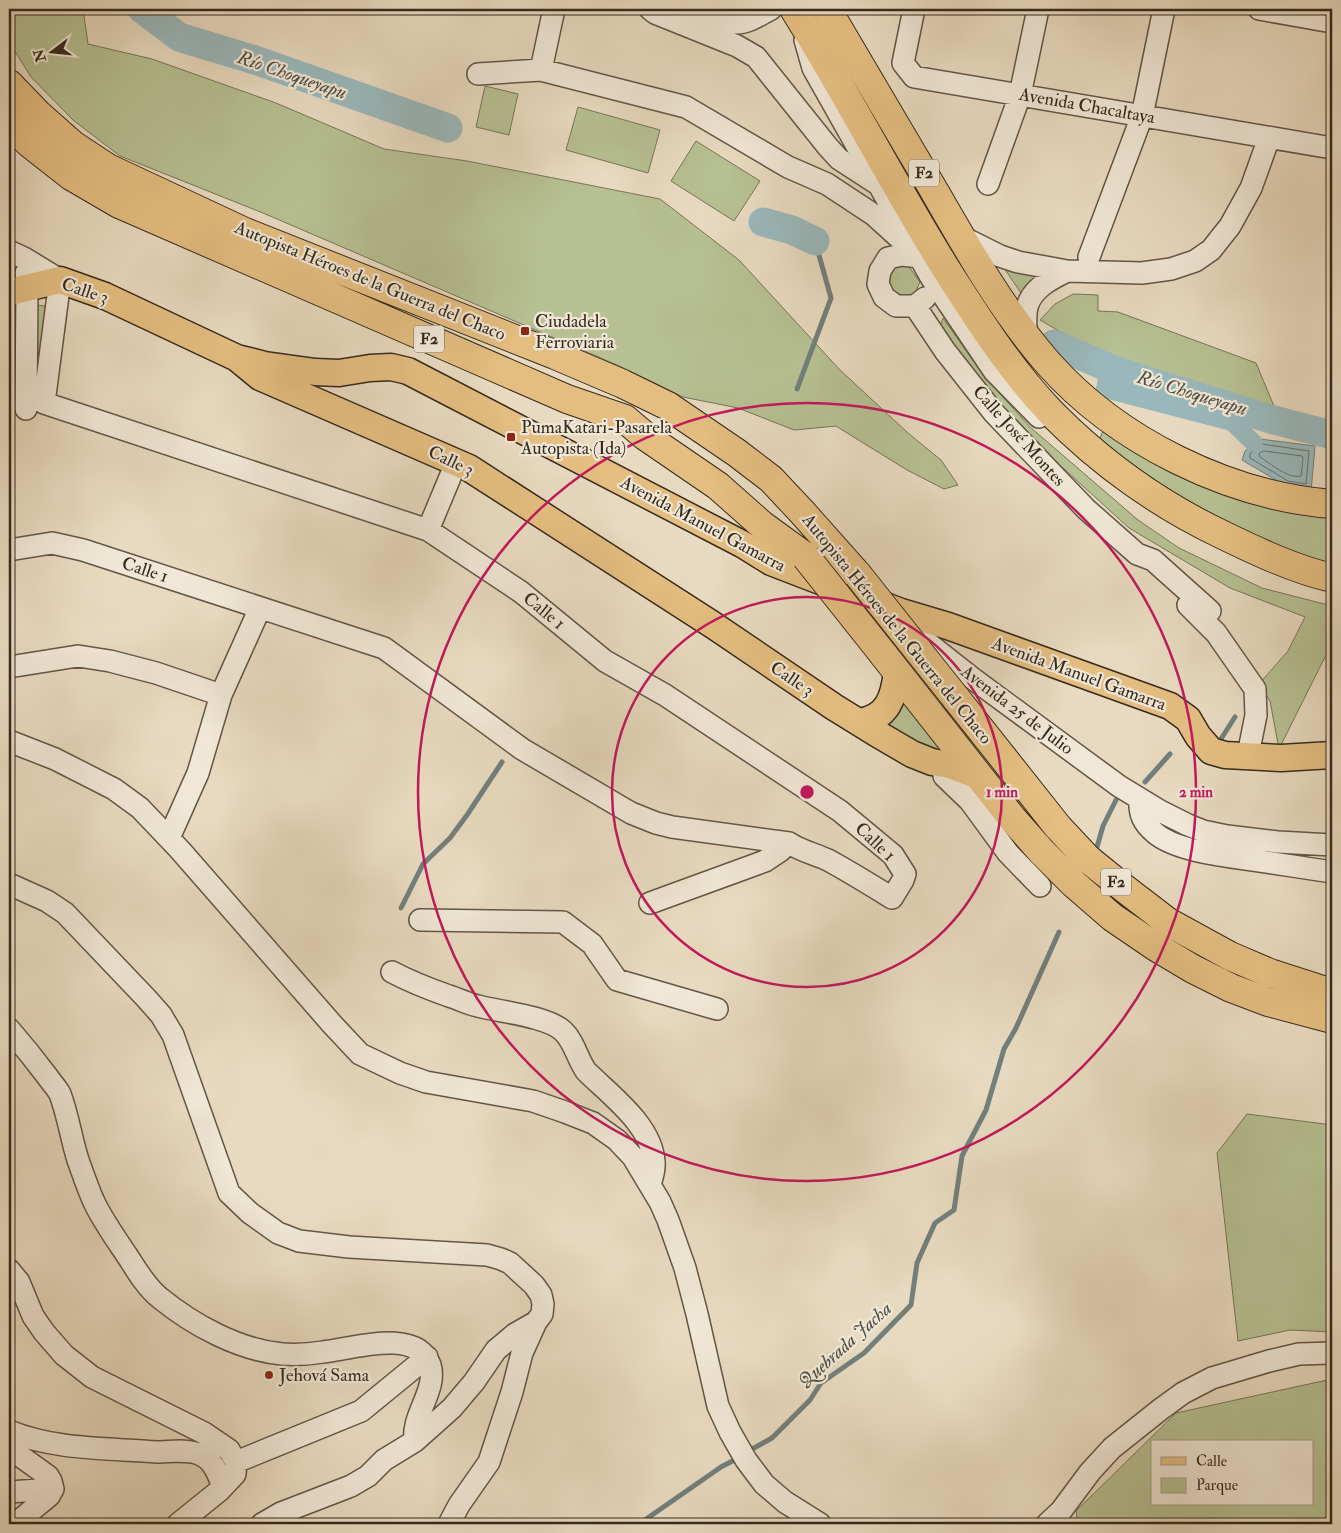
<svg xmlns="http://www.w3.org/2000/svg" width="1341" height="1533" viewBox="0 0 1341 1533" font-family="'IM FELL Double Pica',serif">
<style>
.green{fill:#b6c092;stroke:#767558;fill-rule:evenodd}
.water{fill:#9ab8bb;stroke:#727f7c}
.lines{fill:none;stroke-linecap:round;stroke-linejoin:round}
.shore{stroke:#68716c;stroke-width:1}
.stream{stroke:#727f7c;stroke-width:5}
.canal{stroke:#9ab8bb;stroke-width:18}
.river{stroke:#9ab8bb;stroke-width:29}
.minor-casing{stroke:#625646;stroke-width:24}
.major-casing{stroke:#362a1d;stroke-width:29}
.highway-casing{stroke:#362a1d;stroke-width:30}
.minor{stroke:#f0e7d6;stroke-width:21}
.major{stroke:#e4bd80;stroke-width:26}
.highway{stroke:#e4bd80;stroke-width:28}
.highway-bridge-casing{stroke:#362a1d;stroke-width:30;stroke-linecap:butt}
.highway-bridge{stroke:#e4bd80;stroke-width:28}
.ring{fill:none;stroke:#c2185b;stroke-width:2.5}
.poi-dot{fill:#8f2418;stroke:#f0e7d6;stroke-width:2}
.labels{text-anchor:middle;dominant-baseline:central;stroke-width:4.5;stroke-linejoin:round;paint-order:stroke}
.shield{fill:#f0e7d6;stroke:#6e6354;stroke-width:1}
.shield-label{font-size:16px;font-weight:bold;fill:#362a1d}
.street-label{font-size:18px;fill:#362a1d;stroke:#f0e7d6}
.poi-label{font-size:18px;fill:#362a1d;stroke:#f0e7d6;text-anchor:start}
.water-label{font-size:19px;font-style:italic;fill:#4f4e44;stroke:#f0e7d6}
.centre{fill:#c2185b;stroke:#f0e7d6;stroke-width:2.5}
.ring-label{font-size:15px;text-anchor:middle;font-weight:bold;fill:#c2185b;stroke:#f0e7d6;stroke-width:4.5;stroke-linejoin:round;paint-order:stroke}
</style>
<rect width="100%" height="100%" fill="#e8dac0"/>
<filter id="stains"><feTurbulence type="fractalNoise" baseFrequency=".004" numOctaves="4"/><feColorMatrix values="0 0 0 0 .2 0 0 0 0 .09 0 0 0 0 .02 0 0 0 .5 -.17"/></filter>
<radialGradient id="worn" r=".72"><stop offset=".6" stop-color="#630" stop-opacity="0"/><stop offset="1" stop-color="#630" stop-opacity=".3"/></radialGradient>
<path class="green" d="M 9,9 L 83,9 L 88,44 L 152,59 L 276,103 L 384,149 L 467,161 L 660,199 L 739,260 L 840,370 L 908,433 L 941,460 L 958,485 L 944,489 L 907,470 L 836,426 L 794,430 L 738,408 L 683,397 L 617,365 L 263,213 L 120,156 L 73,120 L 31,77 L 9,42 Z
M 485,86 L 518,94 L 509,135 L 476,127 Z
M 578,107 L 660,130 L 648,173 L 566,150 Z
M 696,141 L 760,181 L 734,221 L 671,181 Z
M 998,259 L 1040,271 L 1029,284 L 1023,296 Z
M 907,264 L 920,282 L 915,293 L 905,298 L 890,293 L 887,273 L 891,268 Z
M 1073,294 L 1098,295 L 1098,311 L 1118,312 L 1256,363 L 1276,411 L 1180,378 L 1122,361 L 1078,342 L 1040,320 L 1055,304 Z
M 36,305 L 47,306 L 37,392 L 35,307 Z
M 943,318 L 984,376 L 1030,427 L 1138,520 L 1179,548 L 1262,588 L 1332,606 L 1332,658 L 1325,657 L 1279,749 L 1270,701 L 1259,684 L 1288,651 L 1305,617 L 1230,588 L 1129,528 L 1007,417 L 940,327 Z
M 1103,431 L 1152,462 L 1206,488 L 1289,510 L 1332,515 L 1332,565 L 1259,540 L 1182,500 L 1099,440 Z
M 902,700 L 943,751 L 929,749 L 882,723 Z
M 1247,1114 L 1332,1125 L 1332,1265 L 1329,1266 L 1332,1332 L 1290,1330 L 1238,1341 L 1217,1153 Z
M 1332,1379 L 1332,1524 L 1078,1524 L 1076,1511 L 1176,1413 ZM 1152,1442 L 1312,1442 L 1312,1504 L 1152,1504 Z"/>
<path class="water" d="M 1260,439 L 1315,446 L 1311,492 L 1286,486 L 1242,460 L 1245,451 Z"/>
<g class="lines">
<path class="shore" d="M 1262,444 L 1309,451 L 1306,484 L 1288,481 L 1250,458 L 1250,454 Z
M 1264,451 L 1302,456 L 1303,458 L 1301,476 C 1288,479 1271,464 1260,457 L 1259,454 Z"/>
<path class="stream" d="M 797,389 L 831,298 L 815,241
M 1216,742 L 1219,742 L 1235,717
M 1145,782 L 1170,754
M 1097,847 L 1103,826 L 1116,800
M 401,908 L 423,864 L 450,838 L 467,815 L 502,762
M 747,1452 L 772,1438 L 810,1400 L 821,1383 L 864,1353 L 911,1305 L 917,1263 L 935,1223 L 954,1210 L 962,1156 L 986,1110 L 1004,1049 L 1016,1028 L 1059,932
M 639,1524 L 721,1467 L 738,1458"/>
<path class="canal" d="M 1109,368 L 1105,389 L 1232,422 L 1254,443"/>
<path class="river" d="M 142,9 L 179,37 L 255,60 L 448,128
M 763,222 L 792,230 L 815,241
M 1054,344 L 1109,368 L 1135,377 L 1270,419 L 1332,435"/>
<g class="minor-casing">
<path id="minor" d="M 650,9 L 655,13 L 737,46 L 756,57 L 828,147 L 839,159 L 876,183
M 686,9 C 702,14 721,23 737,23 C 749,23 761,14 771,9
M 914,9 L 903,63 L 914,77 L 1332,148
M 1259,9 L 1332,22
M 805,40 L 813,68 L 932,279 L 994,371 L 1039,417
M 541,70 L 554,9
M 478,74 L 541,70 L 686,107 L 788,167 L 827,184 L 874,215 L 907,245
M 988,184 L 1020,95 L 1038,9
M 960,236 L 1000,256 L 1018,262 L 1067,271 L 1142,273 L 1171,269 L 1195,261 L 1211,250 L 1230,226 L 1251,188 L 1269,138
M 9,251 L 24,258 L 60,280 L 44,403
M 920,257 L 902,255 L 888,258 L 880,271 L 878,284 L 884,297 L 896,306 L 915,306 L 925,298
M 1089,257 L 1142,116 L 1164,9
M 26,273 L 27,288 L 26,409
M 915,306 L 945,351 L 994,413 L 1086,509 L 1137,554 L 1153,560 L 1210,611
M 1026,335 C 1026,326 1025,315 1027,307 C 1032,288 1051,279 1067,271
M 428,530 L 456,463
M 9,550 L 52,543 L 83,550 L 384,648 L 522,749 L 631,813 L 656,823 L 672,827 L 789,843 C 801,851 815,854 828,860 C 850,872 871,885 892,898 L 903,880 L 905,874 L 893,855 L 840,811 L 665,695 L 605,661 L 521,592 L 428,530 L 44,403
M 1188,605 L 1216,633 L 1255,689 L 1256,715 L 1248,755
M 912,626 L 924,640 L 972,678 L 1119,786 L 1160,811 L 1188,825 L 1203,831 L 1227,836 L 1278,842 L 1332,845
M 9,667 L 78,656 L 110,661 L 156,673 L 221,695
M 9,741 L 55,759 L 114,789 L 140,808 L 180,850 L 331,1023 L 360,1054 L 400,1073 L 426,1082 L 533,1101 L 565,1112 L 593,1123 L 617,1140 L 633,1157 L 660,1202 L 668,1220 L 685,1268 L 697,1314 L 718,1406 L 730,1432 L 746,1460 L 764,1484 L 785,1502 L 820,1524
M 942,763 L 944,776 L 970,801 L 1008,853 L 1040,886
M 1140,799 C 1139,814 1143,823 1155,833 C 1176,851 1225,856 1253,860 C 1279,864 1306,868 1332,872
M 169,838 L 198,773 L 221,695 L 260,608
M 9,884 L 47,901 L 65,913 L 146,998 L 161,1015 L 173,1035 L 229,1193 L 250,1213 L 278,1233 L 299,1241 L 349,1247 L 487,1255 L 501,1259 L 510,1263 L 534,1285 L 541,1295 L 543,1304 L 542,1314 L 536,1322 L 515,1334 L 496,1350 L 474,1382 L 452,1408 L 415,1441 L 384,1460 L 368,1476 L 351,1486 L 281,1513 L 262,1524
M 650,903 L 765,861 L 780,851 L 789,843
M 420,920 L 563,922 L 592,944 L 617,980 L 717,1009
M 392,972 C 411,982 429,989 449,996 C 459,999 468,1004 478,1006 C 500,1012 547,1016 563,1031 C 574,1041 577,1058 586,1071 C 610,1095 652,1125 654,1162 C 655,1170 652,1177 650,1185
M 9,1029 C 22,1044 35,1060 47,1076 C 51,1082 57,1088 60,1094 C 68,1115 71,1138 78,1160 C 83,1174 88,1189 94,1202 C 103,1221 116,1239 128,1257 C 137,1271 147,1288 160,1298 C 193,1325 239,1350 282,1354 C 295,1355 310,1354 323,1352 C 352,1349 417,1327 430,1365 C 438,1389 411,1416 415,1441
M 9,1270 L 19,1282 L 33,1316 L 44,1332 L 64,1355 L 92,1377 L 204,1433 L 229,1450 L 236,1462 L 235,1474 L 219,1491 L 178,1524
M 9,1431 C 55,1450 107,1448 157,1452 C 170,1452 187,1449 199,1454 C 214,1460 218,1474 223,1487
M 9,1448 L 48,1476 L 51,1481 L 53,1489 L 49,1496 L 15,1524
M 236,1462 L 361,1411 L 427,1357
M 9,1492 L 53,1489
M 449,1524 L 459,1505 L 489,1462 L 512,1392 L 522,1353 L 536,1322
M 1047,1524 L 1061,1511 L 1090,1472 L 1112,1448 L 1161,1409 L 1183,1393 L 1212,1378 L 1269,1361 L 1299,1354 L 1332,1353"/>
</g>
<g class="major-casing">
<path id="major" d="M 9,292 L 60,280 L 105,296 L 237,358 L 260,377 L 469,468 L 713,625 L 834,707 L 876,733 L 912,754 L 932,762 L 950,765 L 979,776
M 237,358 L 265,365 L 315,372 L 339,373 L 370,368 L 391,367 L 408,371 L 742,544 L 771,562 L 901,612 L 948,626 L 1170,706 L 1188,719 L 1198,736 L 1211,751 L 1225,755 L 1281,758 L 1332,755
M 859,722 C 888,718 894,697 897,672"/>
</g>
<g class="highway-casing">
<path id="highway" d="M 794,9 C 848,95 894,186 948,272 C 978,319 1008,366 1046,407 C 1053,415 1061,422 1069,430 C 1115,473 1166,508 1223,535 C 1258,552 1294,569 1332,578
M 827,9 C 862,68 897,128 932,187 C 967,248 1002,310 1048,363 C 1117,441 1229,496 1332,504
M 9,84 L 38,114 L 73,145 L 108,168 L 245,232 L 555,355 L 623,384 L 668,406 L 737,453 L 771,479 L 802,512 L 858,575
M 9,123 L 29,143 L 71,176 L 119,204 L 567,399 L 625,419 L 645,436 L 718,486 L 762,525 L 806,557
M 883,654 L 1012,818 L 1041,851 L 1074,884 L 1112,917 L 1156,947 L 1193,969 L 1231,988 L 1268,1002 L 1332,1019
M 955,697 L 1058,827 L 1088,859 L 1125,889 L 1168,922 L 1230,956 L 1270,973 L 1332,993"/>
</g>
<use href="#minor" class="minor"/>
<use href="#major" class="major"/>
<use href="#highway" class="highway"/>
<g class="highway-bridge-casing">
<path id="highway-bridge" d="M 806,557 L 883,654
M 858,575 L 955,697"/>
</g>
<use href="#highway-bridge" class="highway-bridge"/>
</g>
<g class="ring">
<circle cx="807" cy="792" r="195"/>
<circle cx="807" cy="792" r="389"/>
</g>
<g class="poi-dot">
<rect x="520" y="326" width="10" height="10" rx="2.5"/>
<rect x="506" y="432" width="10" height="10" rx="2.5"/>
<circle cx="269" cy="1375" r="5"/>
</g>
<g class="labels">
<g class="shield">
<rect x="909" y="159.5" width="30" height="27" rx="4"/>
<rect x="414" y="325.5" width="30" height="27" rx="4"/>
<rect x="1101" y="868.5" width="30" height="27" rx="4"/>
</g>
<g class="shield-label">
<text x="924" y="173">F2</text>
<text x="429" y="339">F2</text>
<text x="1116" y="882">F2</text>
</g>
<g class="street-label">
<text transform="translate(1087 106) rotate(10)">Avenida Chacaltaya</text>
<text transform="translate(370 281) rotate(22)">Autopista Héroes de la Guerra del Chaco</text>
<text transform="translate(85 291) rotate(18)">Calle 3</text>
<text transform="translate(1019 436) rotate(48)">Calle José Montes</text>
<text transform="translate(451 461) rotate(25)">Calle 3</text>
<text transform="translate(703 524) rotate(28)">Avenida Manuel Gamarra</text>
<text transform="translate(145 570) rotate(18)">Calle 1</text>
<text transform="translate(544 611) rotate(39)">Calle 1</text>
<text transform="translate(897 629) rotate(51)">Autopista Héroes de la Guerra del Chaco</text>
<text transform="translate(1079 674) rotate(20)">Avenida Manuel Gamarra</text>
<text transform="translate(792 679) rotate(34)">Calle 3</text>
<text transform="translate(1017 710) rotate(37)">Avenida 25 de Julio</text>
<text transform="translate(875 842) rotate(43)">Calle 1</text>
</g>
<g class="poi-label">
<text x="535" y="321">Ciudadela<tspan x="535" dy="21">Ferroviaria</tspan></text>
<text x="521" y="427">PumaKatari-Pasarela<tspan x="521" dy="21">Autopista (Ida)</tspan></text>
<text x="279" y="1375">Jehová Sama</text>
</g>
<g class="water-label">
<text transform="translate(292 75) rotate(19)">Río Choqueyapu</text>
<text transform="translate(1192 393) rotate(17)">Río Choqueyapu</text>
<text transform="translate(845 1345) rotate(-42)">Quebrada Jacha</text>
</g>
</g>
<circle cx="807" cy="792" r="8" class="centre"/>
<g class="ring-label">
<text x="1002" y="797">1 min</text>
<text x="1196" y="797">2 min</text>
</g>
<rect width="1341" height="1533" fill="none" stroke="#e8dac0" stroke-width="30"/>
<rect x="10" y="10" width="1321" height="1513" fill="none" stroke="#362a1d" stroke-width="2.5"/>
<rect x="15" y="15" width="1311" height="1503" fill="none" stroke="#362a1d"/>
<rect x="1151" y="1440" width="162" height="65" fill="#f0e7d6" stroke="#a69b8c"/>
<rect x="1161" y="1457" width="25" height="8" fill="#e4bd80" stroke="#a69b8c"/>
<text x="1196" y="1466" font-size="15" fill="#362a1d">Calle</text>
<rect x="1161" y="1478" width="25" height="15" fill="#b6c092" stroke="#a69b8c"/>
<text x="1196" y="1490" font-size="15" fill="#362a1d">Parque</text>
<g transform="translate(52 52) rotate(254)" stroke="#f0e7d6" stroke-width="4" paint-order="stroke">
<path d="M0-4L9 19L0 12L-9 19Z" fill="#362a1d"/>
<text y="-8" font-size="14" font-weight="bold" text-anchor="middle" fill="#362a1d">N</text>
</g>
<rect width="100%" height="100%" filter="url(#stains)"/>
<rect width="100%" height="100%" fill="url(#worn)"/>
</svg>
